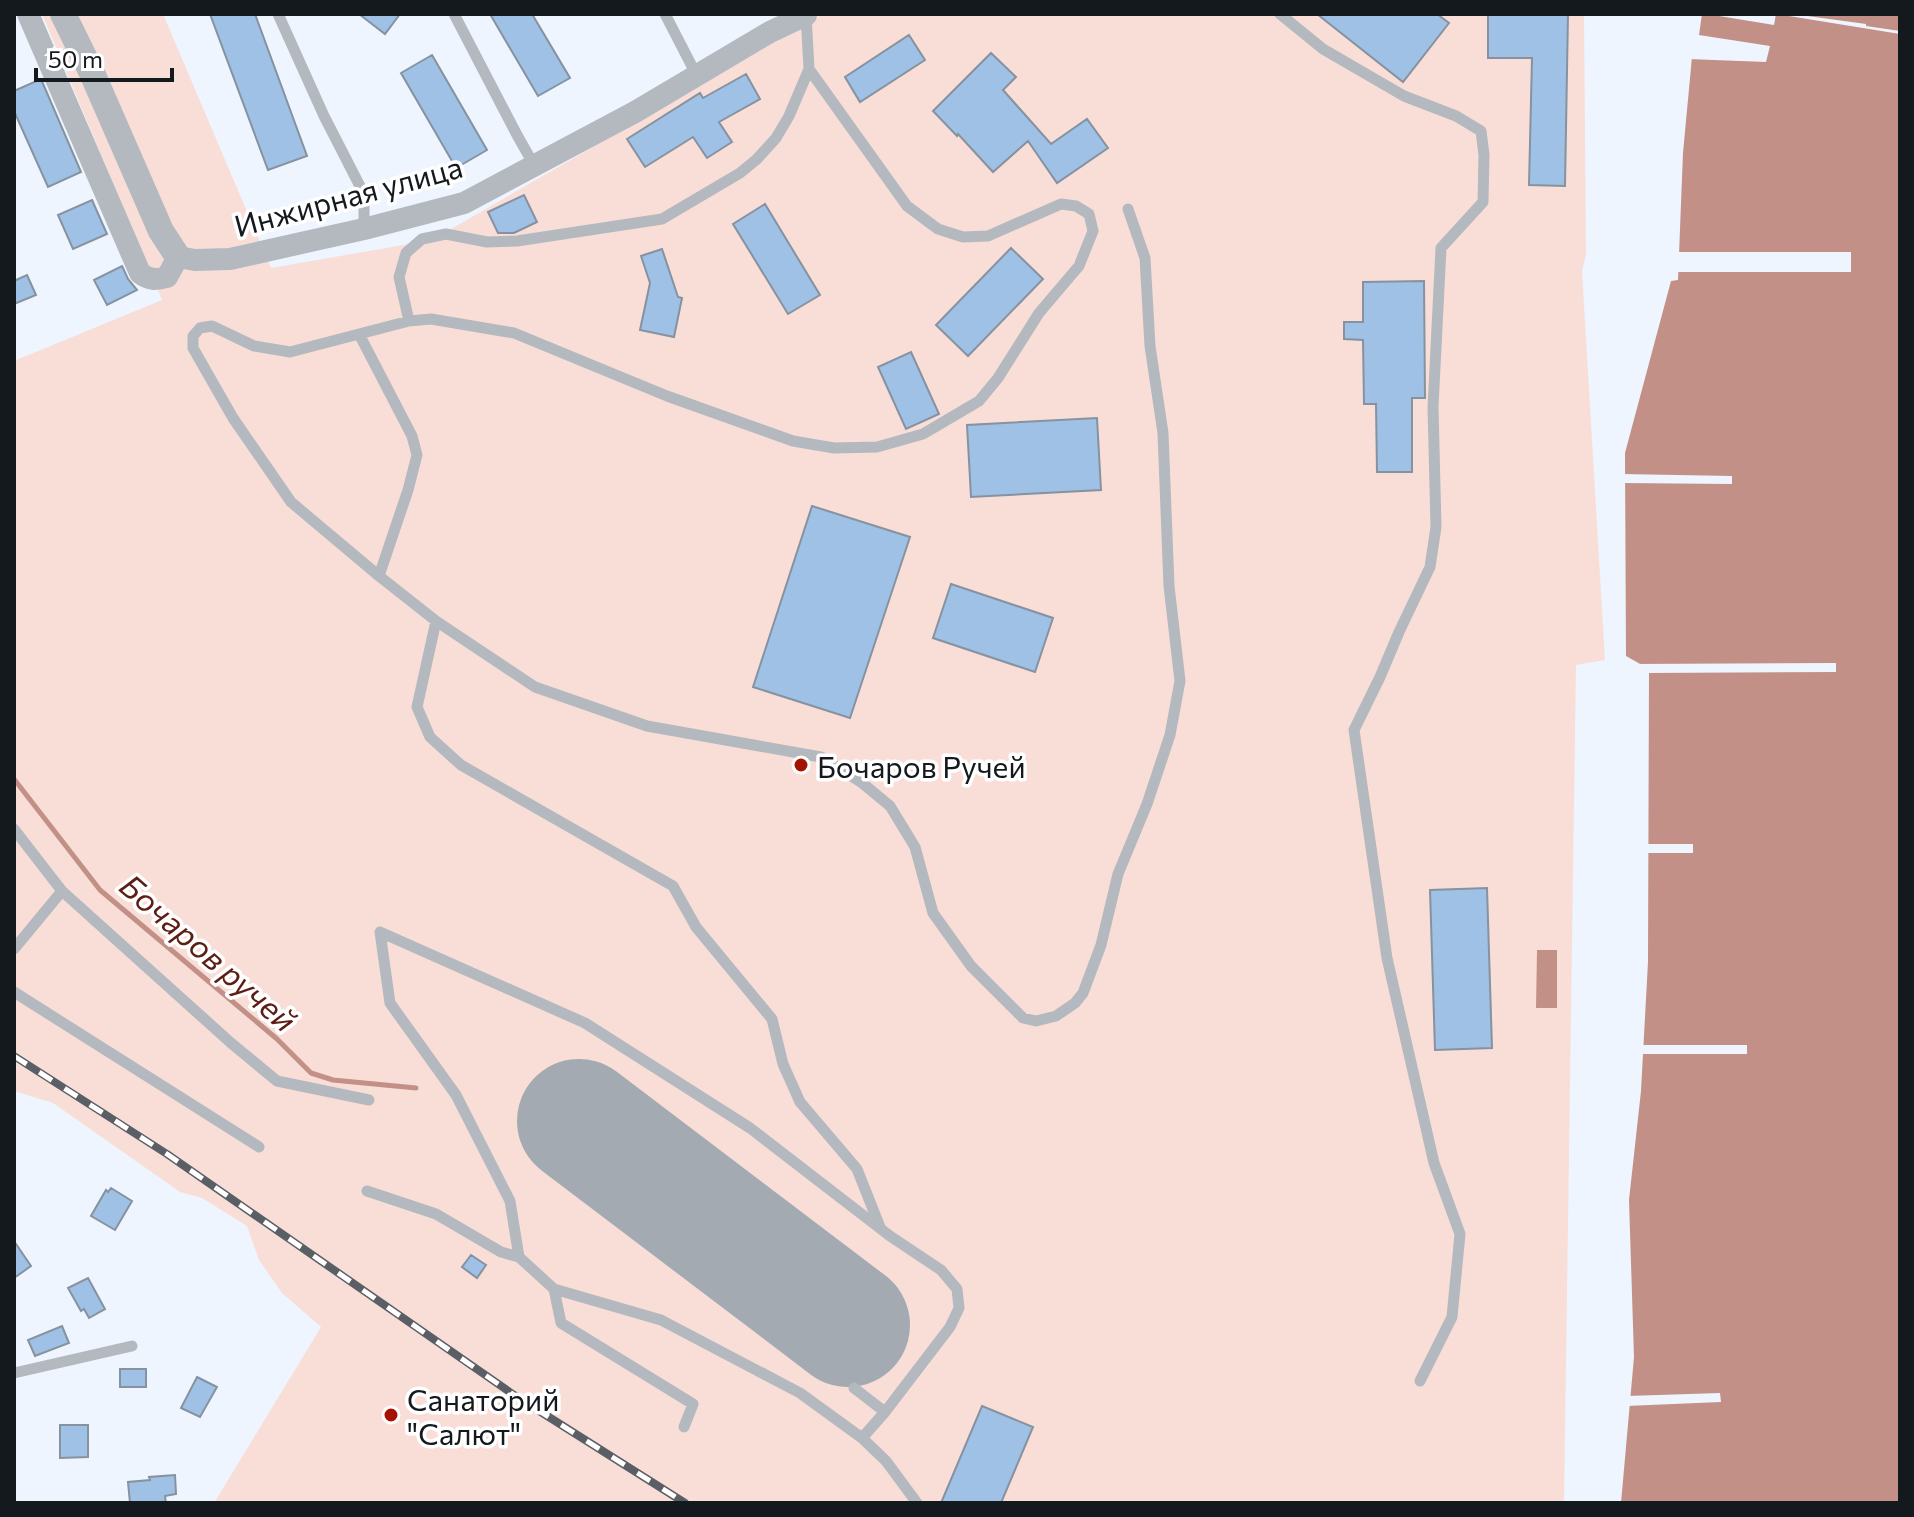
<svg xmlns="http://www.w3.org/2000/svg" width="1914" height="1517" viewBox="0 0 1914 1517" font-family="Commissioner,sans-serif">
<style>
.green{fill:#f9ded8}
.water{fill:#c29086}
.pier{fill:#eef5fe}
.lines{fill:none;stroke-linecap:round;stroke-linejoin:round}
.stream{stroke:#c29086;stroke-width:5}
.runway{stroke:#a4aab2;stroke-width:124}
.building{fill:#9fc1e5;stroke:#86929f;stroke-width:2}
.service{stroke:#b3b9bf;stroke-width:11}
.minor{stroke:#b3b9bf;stroke-width:22}
.tertiary{stroke:#b3b9bf;stroke-width:26}
.rail-casing{stroke:#5a5f66;stroke-width:8}
.rail{stroke:#fff;stroke-width:5;stroke-dasharray:15;stroke-linecap:butt}
.poi-dot{fill:#a51200;stroke:#fff;stroke-width:3}
.labels{text-anchor:middle;dominant-baseline:central;stroke-width:7;stroke-linejoin:round;paint-order:stroke}
.street-label{font-size:30px;fill:#14191e;stroke:#fff}
.poi-label{font-size:30px;fill:#14191e;stroke:#fff;text-anchor:start}
.water-label{font-size:32px;font-style:italic;fill:#5c1e14;stroke:#fff}
</style>
<rect width="100%" height="100%" fill="#eef5fe"/>
<path class="green" d="M 42,14 L 163,14 L 271,268 L 432,240 L 820,16 L 820,14 L 1584,14 L 1586,255 L 1582,271 L 1605,660 L 1576,665 L 1564,1503 L 214,1503 L 321,1327 L 282,1293 L 259,1260 L 247,1226 L 202,1198 L 180,1192 L 53,1103 L 14,1091 L 14,361 L 162,300 Z"/>
<path class="water" d="M 1696,14 L 1900,14 L 1900,1503 L 1621,1503 L 1634,1357 L 1629,1200 L 1641,1091 L 1648,962 L 1649,669 L 1626,656 L 1625,453 L 1671,281 L 1678,280 L 1683,153 Z
M 1537,950 L 1557,950 L 1557,1008 L 1536,1008 Z"/>
<path class="pier" d="M 1692,14 L 1702,14 L 1699,35 L 1770,46 L 1766,62 L 1688,59 Z
M 1707,14 L 1793,14 L 1866,24 L 1866,26 L 1900,31 L 1900,34 L 1776,14 L 1774,25 Z
M 1675,252 L 1851,252 L 1851,272 L 1674,272 Z
M 1621,474 L 1732,476 L 1732,484 L 1621,483 Z
M 1836,663 L 1836,672 L 1645,673 L 1645,671 L 1632,664 Z
M 1644,844 L 1693,844 L 1693,853 L 1644,853 Z
M 1639,1045 L 1747,1045 L 1747,1054 L 1639,1054 Z
M 1720,1393 L 1721,1402 L 1626,1406 L 1627,1396 Z"/>
<g class="lines">
<path class="stream" d="M 14,779 L 100,890 L 277,1039 L 311,1073 L 333,1080 L 416,1088"/>
<path class="runway" d="M 579,1121 L 848,1325"/>
</g>
<path class="building" d="M 210,14 L 255,14 L 307,156 L 268,170 Z
M 359,14 L 400,14 L 385,34 Z
M 490,14 L 532,14 L 570,78 L 538,96 Z
M 1317,14 L 1437,14 L 1449,23 L 1403,82 Z
M 1488,14 L 1568,14 L 1565,186 L 1529,185 L 1532,58 L 1488,58 Z
M 909,35 L 925,60 L 860,102 L 845,77 Z
M 991,53 L 1016,77 L 1003,90 L 1051,144 L 1087,119 L 1108,148 L 1057,183 L 1028,141 L 993,172 L 958,134 L 957,136 L 933,111 Z
M 432,55 L 487,150 L 456,168 L 401,73 Z
M 746,74 L 760,99 L 719,122 L 732,142 L 707,158 L 693,137 L 645,167 L 627,139 L 700,93 L 703,98 Z
M 41,79 L 81,172 L 48,187 L 14,111 L 14,91 Z
M 524,195 L 537,222 L 514,233 L 498,233 L 488,212 Z
M 92,200 L 107,234 L 73,249 L 58,215 Z
M 765,204 L 820,295 L 788,314 L 733,224 Z
M 1011,248 L 1043,279 L 968,356 L 936,325 Z
M 662,249 L 678,297 L 682,298 L 674,337 L 640,330 L 650,283 L 641,256 Z
M 122,266 L 128,279 L 137,290 L 107,305 L 94,280 Z
M 27,275 L 36,295 L 14,304 L 14,281 Z
M 1424,281 L 1425,398 L 1412,398 L 1412,472 L 1377,472 L 1376,404 L 1364,404 L 1363,340 L 1344,339 L 1344,322 L 1363,322 L 1363,282 Z
M 911,352 L 939,414 L 906,429 L 878,367 Z
M 1097,418 L 1101,490 L 971,497 L 967,425 Z
M 812,506 L 910,537 L 850,718 L 753,687 Z
M 951,584 L 1053,618 L 1035,672 L 933,638 Z
M 1487,888 L 1492,1048 L 1435,1050 L 1430,890 Z
M 111,1188 L 132,1201 L 115,1230 L 91,1216 L 106,1190 L 108,1192 Z
M 14,1241 L 31,1266 L 14,1278 Z
M 471,1255 L 486,1265 L 477,1278 L 462,1267 Z
M 88,1278 L 105,1309 L 89,1318 L 84,1309 L 81,1311 L 68,1288 Z
M 62,1326 L 69,1343 L 35,1356 L 28,1340 Z
M 120,1369 L 146,1369 L 146,1387 L 120,1387 Z
M 197,1377 L 217,1387 L 200,1417 L 181,1408 Z
M 982,1406 L 1033,1427 L 1001,1503 L 941,1503 Z
M 60,1425 L 88,1425 L 88,1457 L 60,1458 Z
M 175,1475 L 176,1494 L 165,1496 L 166,1503 L 130,1503 L 128,1482 L 150,1480 L 149,1477 Z"/>
<g class="lines">
<path class="service" d="M 278,14 L 324,116 L 364,194 L 364,229
M 454,14 L 517,135 L 534,165
M 665,14 L 697,76
M 806,14 L 809,69 L 907,206 L 938,229 L 963,237 L 988,236 L 1061,204 L 1076,206 L 1089,214 L 1093,231 L 1079,266 L 1039,313 L 998,378 L 979,401 L 923,434 L 877,447 L 834,448 L 793,441 L 667,396 L 514,333 L 431,319 L 409,321 L 290,352 L 254,346 L 212,326 L 200,328 L 193,336 L 193,348 L 233,418 L 291,502 L 379,576 L 436,621 L 535,687 L 647,726 L 821,757 L 861,782 L 890,806 L 915,847 L 933,913 L 971,966 L 1023,1018 L 1036,1021 L 1056,1016 L 1075,1003 L 1083,993 L 1101,945 L 1118,874 L 1147,804 L 1170,735 L 1180,681 L 1169,586 L 1163,433 L 1150,346 L 1145,258 L 1128,209
M 1280,14 L 1323,49 L 1404,96 L 1456,116 L 1481,131 L 1484,155 L 1483,202 L 1441,248 L 1433,407 L 1436,527 L 1430,567 L 1399,632 L 1380,677 L 1354,730 L 1387,958 L 1434,1163 L 1460,1234 L 1452,1317 L 1420,1381
M 409,321 L 399,277 L 406,253 L 422,239 L 446,234 L 487,242 L 517,241 L 662,219 L 740,173 L 757,159 L 776,138 L 789,116 L 809,69
M 359,334 L 412,436 L 417,455 L 408,490 L 379,576
M 436,621 L 417,707 L 430,737 L 461,765 L 673,886 L 696,927 L 772,1019 L 783,1064 L 800,1102 L 857,1169 L 880,1227
M 14,829 L 62,891 L 231,1043 L 277,1081 L 369,1100
M 380,932 L 585,1023 L 750,1128 L 890,1236 L 941,1270 L 957,1289 L 959,1308 L 950,1327 L 885,1412 L 862,1438 L 886,1461 L 917,1503
M 380,932 L 390,1003 L 456,1095 L 510,1201 L 519,1257 L 554,1289 L 661,1320 L 800,1393 L 862,1438
M 14,949 L 62,891
M 14,992 L 259,1147
M 367,1191 L 436,1214 L 501,1252 L 519,1257
M 554,1289 L 561,1323 L 693,1404 L 684,1427
M 14,1373 L 132,1346
M 854,1388 L 885,1412"/>
<path class="minor" d="M 28,14 L 140,273 C 149,280 156,280 167,277 L 178,257 L 195,260 L 230,259 L 364,229 L 464,203 L 635,112 L 770,32 L 806,15"/>
<path class="tertiary" d="M 63,14 L 92,73 L 161,231 L 178,257"/>
<g class="rail-casing">
<path id="rail" d="M 14,1056 L 167,1154 L 514,1395 L 685,1503"/>
</g>
<use href="#rail" class="rail"/>
</g>
<g class="poi-dot">
<circle cx="801" cy="765" r="8"/>
<circle cx="391" cy="1415" r="8"/>
</g>
<g class="labels">
<g class="street-label">
<text transform="translate(348 195) rotate(-15)">Инжирная улица</text>
</g>
<g class="poi-label">
<text x="817" y="765">Бочаров Ручей</text>
<text x="407" y="1398">Санаторий<tspan x="407" dy="34">"Салют"</tspan></text>
</g>
<g class="water-label">
<text transform="translate(209 952) rotate(41)">Бочаров ручей</text>
</g>
</g>
<rect width="1914" height="1517" fill="none" stroke="#14191e" stroke-width="32"/>
<path d="M36 68v12h136v-12" fill="none" stroke="#14191e" stroke-width="4"/>
<text x="48" y="68" font-size="24" fill="#14191e" stroke="#ffffff" stroke-width="6" paint-order="stroke">50 m</text>
</svg>
